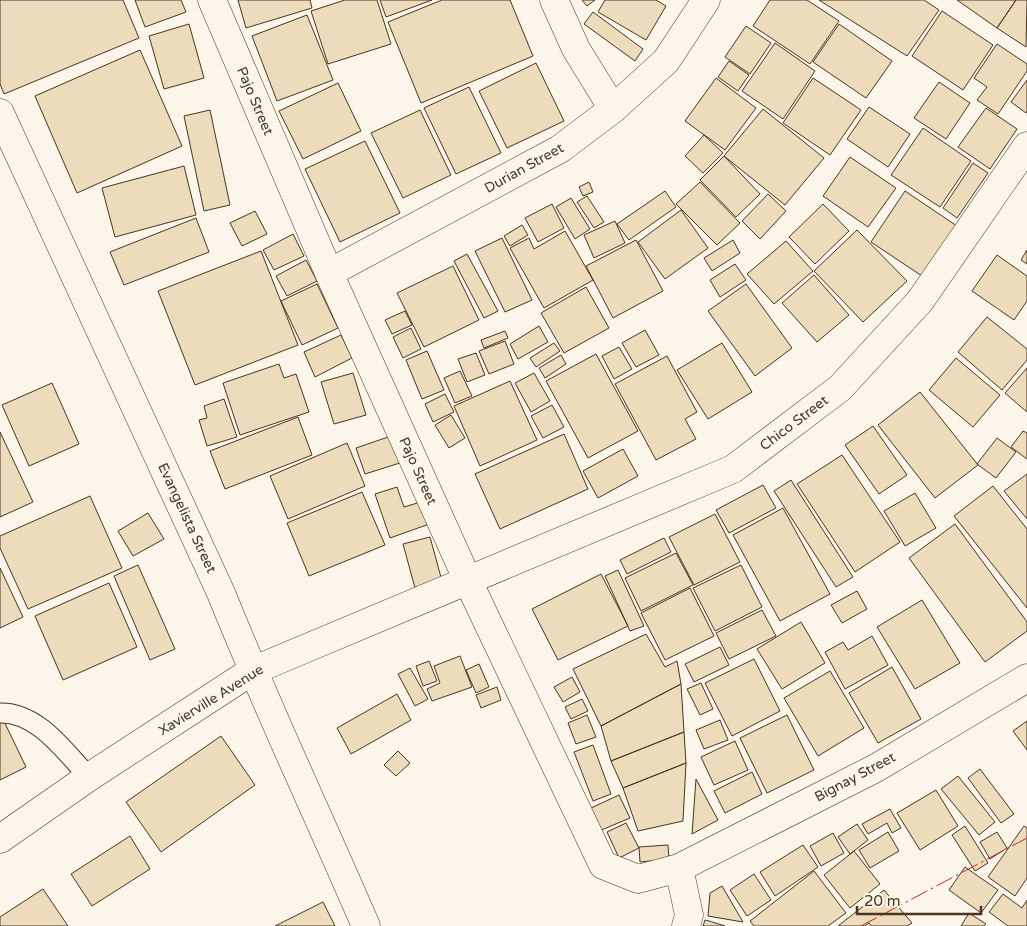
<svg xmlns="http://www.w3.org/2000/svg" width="1027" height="926" viewBox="0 0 1027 926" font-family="'Varela Round',sans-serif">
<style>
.building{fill:#ecdcbc;stroke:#4a3520}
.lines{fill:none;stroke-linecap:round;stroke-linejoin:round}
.lane-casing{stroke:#4a3520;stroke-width:21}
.street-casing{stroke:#4a3520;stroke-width:29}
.secondary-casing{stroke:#4a3520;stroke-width:29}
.lane{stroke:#fbf6e9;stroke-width:19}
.street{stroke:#fbf6e9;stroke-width:28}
.secondary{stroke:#fbf6e9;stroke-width:28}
.power{stroke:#c62828;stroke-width:1;stroke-dasharray:18 4 2.5 4;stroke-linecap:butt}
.labels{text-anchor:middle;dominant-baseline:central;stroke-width:4;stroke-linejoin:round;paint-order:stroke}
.street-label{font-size:14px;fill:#4a3520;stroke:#fbf6e9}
</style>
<rect width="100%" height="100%" fill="#fbf6e9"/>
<path class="building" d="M 0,0 L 123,0 L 139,38 L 4,94 L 0,84 Z
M 135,0 L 181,0 L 186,12 L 145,27 Z
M 238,0 L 310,0 L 312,8 L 246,28 Z
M 345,0 L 377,0 L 391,44 L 328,64 L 311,11 Z
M 380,0 L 432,0 L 386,17 Z
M 442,0 L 510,0 L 533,56 L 421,103 L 388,22 Z
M 582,0 L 595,0 L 587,6 Z
M 605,0 L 656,0 L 666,6 L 646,40 L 598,12 Z
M 770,0 L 807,0 L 839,21 L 810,64 L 753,26 Z
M 819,0 L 924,0 L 939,10 L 907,56 Z
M 957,0 L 1016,0 L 997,28 Z
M 1016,0 L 1027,0 L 1026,47 L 997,28 Z
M 942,11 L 993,45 L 963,90 L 912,56 Z
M 593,12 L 643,49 L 635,61 L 584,24 Z
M 307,15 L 333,80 L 277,101 L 252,36 Z
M 189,24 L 204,78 L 164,89 L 149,36 Z
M 839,24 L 892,61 L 866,98 L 813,62 Z
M 746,26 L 771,43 L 750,74 L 725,57 Z
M 775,43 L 815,71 L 783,119 L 742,91 Z
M 997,44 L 1027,64 L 1027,71 L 998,114 L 977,100 L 987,87 L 974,78 Z
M 140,50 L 182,146 L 77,193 L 35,96 Z
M 729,61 L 749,75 L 738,91 L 718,77 Z
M 536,63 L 564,121 L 507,148 L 479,91 Z
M 716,78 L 756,108 L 725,150 L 685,121 Z
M 813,78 L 861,110 L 830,155 L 783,123 Z
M 1027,80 L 1027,111 L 1026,113 L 1011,102 Z
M 939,82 L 970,103 L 946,139 L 914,118 Z
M 338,83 L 361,131 L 303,159 L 279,111 Z
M 469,87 L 501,153 L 456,174 L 424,108 Z
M 869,107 L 910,134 L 888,167 L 847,139 Z
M 986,108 L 1017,129 L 990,169 L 958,147 Z
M 763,109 L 824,158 L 785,205 L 724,156 Z
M 210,110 L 230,205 L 204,211 L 184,116 Z
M 420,110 L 451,175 L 403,198 L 371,133 Z
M 923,128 L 971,161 L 940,207 L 891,175 Z
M 704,135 L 723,153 L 703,173 L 685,156 Z
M 365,141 L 400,213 L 340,242 L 305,169 Z
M 724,156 L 760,194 L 736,217 L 700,180 Z
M 850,157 L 896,188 L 868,227 L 823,196 Z
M 973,163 L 988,173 L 957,218 L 943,208 Z
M 184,166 L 196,215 L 115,237 L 102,188 Z
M 589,182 L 593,192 L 583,196 L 579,187 Z
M 700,182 L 740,223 L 717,245 L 676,204 Z
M 665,191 L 676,207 L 629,240 L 617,224 Z
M 905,191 L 957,226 L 922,276 L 871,242 Z
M 768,194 L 786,211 L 760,239 L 742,221 Z
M 587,196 L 604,222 L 594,228 L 577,202 Z
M 571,198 L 590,229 L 575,239 L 556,207 Z
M 552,204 L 564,228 L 538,242 L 525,218 Z
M 823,204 L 849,231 L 815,264 L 789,237 Z
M 681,210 L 708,248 L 665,279 L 638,242 Z
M 255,211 L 267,234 L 242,246 L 230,223 Z
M 196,218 L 209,252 L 124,285 L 110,252 Z
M 615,221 L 625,243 L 594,258 L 584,235 Z
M 522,225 L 528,235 L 510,246 L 504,236 Z
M 857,230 L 907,281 L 863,322 L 814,271 Z
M 565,231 L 593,280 L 544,308 L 510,248 L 529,238 L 534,249 Z
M 293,234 L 304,256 L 274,270 L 263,250 Z
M 502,238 L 532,300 L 505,312 L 475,251 Z
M 636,240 L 663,291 L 613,318 L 586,266 Z
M 733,240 L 740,253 L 712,271 L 704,258 Z
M 786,241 L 813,271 L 774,304 L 747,274 Z
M 1027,250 L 1027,264 L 1021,260 Z
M 261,251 L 298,345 L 195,385 L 158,291 Z
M 467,254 L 498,311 L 484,318 L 454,261 Z
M 997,255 L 1027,276 L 1027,301 L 1014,320 L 972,291 Z
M 306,260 L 317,281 L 287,296 L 276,276 Z
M 735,264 L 746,280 L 720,297 L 710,280 Z
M 453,266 L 479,320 L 424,347 L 397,293 Z
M 814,275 L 849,315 L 817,342 L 782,303 Z
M 317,284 L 338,328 L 302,345 L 281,301 Z
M 746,284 L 792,348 L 755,376 L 708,311 Z
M 586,287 L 609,328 L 564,353 L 541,313 Z
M 405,311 L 412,325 L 392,334 L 385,320 Z
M 987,317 L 1027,349 L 1027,360 L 1002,390 L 958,352 Z
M 539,326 L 548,342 L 518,359 L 510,344 Z
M 411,328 L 421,349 L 403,358 L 393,337 Z
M 645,330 L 659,355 L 636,367 L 622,343 Z
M 505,331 L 508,338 L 484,348 L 481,340 Z
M 341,335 L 352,358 L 315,377 L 304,352 Z
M 505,341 L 514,364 L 489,374 L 479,351 Z
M 554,343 L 560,351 L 536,367 L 530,358 Z
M 722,343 L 752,392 L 708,419 L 677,370 Z
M 619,347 L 632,369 L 614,379 L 602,356 Z
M 427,351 L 444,390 L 422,399 L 406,360 Z
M 476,353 L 485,375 L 467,382 L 458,359 Z
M 596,354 L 638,431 L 588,458 L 546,381 Z
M 561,355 L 566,364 L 545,378 L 539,368 Z
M 667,356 L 697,412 L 685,419 L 696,439 L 656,460 L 615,384 Z
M 956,358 L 1000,395 L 973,427 L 929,390 Z
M 279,364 L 284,378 L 296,374 L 309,412 L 240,435 L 223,383 Z
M 1027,368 L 1027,412 L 1005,393 Z
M 460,371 L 472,396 L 455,403 L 444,378 Z
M 353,373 L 366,415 L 334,424 L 321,382 Z
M 534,373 L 550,401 L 531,412 L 515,383 Z
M 510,381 L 537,440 L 480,466 L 454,406 Z
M 52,383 L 79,444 L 29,466 L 2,405 Z
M 920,392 L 978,465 L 935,498 L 878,425 Z
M 445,394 L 454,412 L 433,422 L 425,404 Z
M 224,399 L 237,437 L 207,446 L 199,420 L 207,418 L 204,406 Z
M 552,405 L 564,427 L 543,438 L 531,416 Z
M 451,415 L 465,438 L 449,448 L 435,425 Z
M 298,417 L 312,455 L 225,489 L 210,451 Z
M 873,426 L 907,475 L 879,494 L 845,445 Z
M 1023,431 L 1027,433 L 1027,459 L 1011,447 Z
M 0,432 L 33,502 L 0,517 Z
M 564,434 L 588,489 L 500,529 L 475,474 Z
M 394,435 L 403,462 L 365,474 L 356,448 Z
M 997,438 L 1016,452 L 996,478 L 977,464 Z
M 347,443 L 365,486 L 288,519 L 270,476 Z
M 623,449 L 638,476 L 598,498 L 583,471 Z
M 842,455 L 900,542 L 855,572 L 797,484 Z
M 1027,474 L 1027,519 L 1004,491 Z
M 791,480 L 853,577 L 836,587 L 774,491 Z
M 763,485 L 776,508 L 729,533 L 716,510 Z
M 993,486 L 1027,529 L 1027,608 L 954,516 Z
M 397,487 L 404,507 L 424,501 L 432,523 L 390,538 L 375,494 Z
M 362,492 L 385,545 L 309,576 L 287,523 Z
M 915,493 L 936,528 L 905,546 L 884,511 Z
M 90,496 L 122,568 L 28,609 L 0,548 L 0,536 Z
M 783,508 L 830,594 L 780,621 L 733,535 Z
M 148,513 L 164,539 L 133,556 L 118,531 Z
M 715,514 L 740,562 L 694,585 L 669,537 Z
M 955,524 L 1027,622 L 1027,631 L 985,662 L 909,558 Z
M 430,537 L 442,581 L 415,588 L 403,544 Z
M 664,538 L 671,552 L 627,574 L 620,560 Z
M 676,553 L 693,585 L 641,611 L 625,578 Z
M 138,565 L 175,649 L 150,660 L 114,576 Z
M 741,565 L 762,607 L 715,631 L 693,588 Z
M 0,568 L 23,617 L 0,628 Z
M 618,570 L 644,626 L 630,631 L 605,576 Z
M 601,574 L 628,626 L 558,660 L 532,609 Z
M 109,583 L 137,647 L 63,680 L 35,616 Z
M 690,588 L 714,636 L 665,660 L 641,613 Z
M 857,591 L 867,609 L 842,623 L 831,605 Z
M 922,600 L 960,663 L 915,689 L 877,627 Z
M 762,610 L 776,636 L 729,659 L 716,633 Z
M 801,622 L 825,663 L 782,689 L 757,649 Z
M 646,634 L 665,667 L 677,661 L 681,684 L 601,726 L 573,669 Z
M 872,636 L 888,665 L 845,689 L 825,652 L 843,642 L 848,650 Z
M 720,647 L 729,665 L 694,682 L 685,664 Z
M 460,656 L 472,687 L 432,701 L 427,689 L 440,683 L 434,666 Z
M 754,659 L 780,711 L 732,736 L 705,683 Z
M 429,661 L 437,681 L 423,686 L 416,666 Z
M 479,664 L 489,687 L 476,693 L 466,670 Z
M 892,667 L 921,719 L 878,743 L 849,693 Z
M 410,668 L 428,699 L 415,706 L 398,674 Z
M 830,671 L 864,728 L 818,756 L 784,698 Z
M 572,677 L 580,692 L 563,702 L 554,687 Z
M 701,683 L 713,709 L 700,715 L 687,689 Z
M 681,684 L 684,732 L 611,761 L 601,726 Z
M 497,687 L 501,700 L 481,708 L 476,695 Z
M 397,694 L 411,720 L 351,754 L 337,728 Z
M 582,699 L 588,711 L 571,719 L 565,707 Z
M 0,713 L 26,767 L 0,780 Z
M 587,715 L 596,737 L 576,744 L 568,723 Z
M 787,715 L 814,770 L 767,793 L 740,738 Z
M 720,720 L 728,740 L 704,749 L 696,730 Z
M 1027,721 L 1027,750 L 1013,731 Z
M 684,732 L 686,763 L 623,788 L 611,761 Z
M 221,736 L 255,785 L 161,852 L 126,802 Z
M 735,741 L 748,770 L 714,785 L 701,757 Z
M 593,745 L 611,794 L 593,801 L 574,752 Z
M 398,751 L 410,763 L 396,776 L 384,765 Z
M 686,763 L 683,821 L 638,831 L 623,788 Z
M 980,769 L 1014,814 L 1001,823 L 968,778 Z
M 752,772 L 762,794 L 725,813 L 714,791 Z
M 958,776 L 995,822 L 979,835 L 941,789 Z
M 696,779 L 718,820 L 692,834 Z
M 936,790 L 958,826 L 920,850 L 897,813 Z
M 619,795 L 630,818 L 599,831 L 589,809 Z
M 890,809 L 901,828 L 892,833 L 887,823 L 868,834 L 862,824 Z
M 626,823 L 639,848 L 619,858 L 607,832 Z
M 857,824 L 868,840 L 850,854 L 838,837 Z
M 965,826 L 988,863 L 975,871 L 952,835 Z
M 1024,826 L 1027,828 L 1027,878 L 1015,896 L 988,877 Z
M 888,832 L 899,851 L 870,868 L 859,850 Z
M 997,832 L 1007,848 L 990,859 L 980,842 Z
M 833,833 L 844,853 L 821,866 L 810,846 Z
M 130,836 L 150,869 L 92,906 L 71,874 Z
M 668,845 L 669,859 L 640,862 L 639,847 Z
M 803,845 L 818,867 L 775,896 L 760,872 Z
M 854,851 L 880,884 L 850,908 L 824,875 Z
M 965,867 L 998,890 L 981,913 L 949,890 Z
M 814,871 L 846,913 L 828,926 L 754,926 L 750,921 Z
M 754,874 L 771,900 L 747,916 L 730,890 Z
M 722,886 L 743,922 L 708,916 L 710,893 Z
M 43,889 L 68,926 L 0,926 L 0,917 Z
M 884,890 L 912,923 L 907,926 L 871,926 L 869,923 L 865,926 L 838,926 Z
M 1003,894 L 1022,908 L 1027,900 L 1027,926 L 1008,926 L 989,912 Z
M 323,902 L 335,926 L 275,926 Z
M 969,913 L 986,924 L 984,926 L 961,926 Z
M 705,920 L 709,921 L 725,926 L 703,926 Z"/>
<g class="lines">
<g class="lane-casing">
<path id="lane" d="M 0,713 C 38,712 65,752 89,777"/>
</g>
<g class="street-casing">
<path id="street" d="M 212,0 L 329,273 L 468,581 L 603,865 L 638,879 L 679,868 L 876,768 L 1027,678
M 554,0 L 576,49 L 613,109
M 0,113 L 221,593 C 266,705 318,815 366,926
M 329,273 L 560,149 L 613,109 L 666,61 L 706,0
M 679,868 L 689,915 L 686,926"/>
</g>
<g class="secondary-casing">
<path id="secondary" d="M 0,839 L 89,777 L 252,671 L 733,469 L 840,388 L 920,301 L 1027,146"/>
</g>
<use href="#lane" class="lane"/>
<use href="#street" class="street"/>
<use href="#secondary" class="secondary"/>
<path class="power" d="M 861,926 L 1027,838"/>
</g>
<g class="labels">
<g class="street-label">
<text transform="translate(255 101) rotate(67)">Pajo Street</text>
<text transform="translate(524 168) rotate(-29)">Durian Street</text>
<text transform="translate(794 423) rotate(-37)">Chico Street</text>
<text transform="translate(418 471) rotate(66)">Pajo Street</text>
<text transform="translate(187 518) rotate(65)">Evangelista Street</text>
<text transform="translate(211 700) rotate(-32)">Xavierville Avenue</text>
<text transform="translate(855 777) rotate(-28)">Bignay Street</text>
</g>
</g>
<path d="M857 906v8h124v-8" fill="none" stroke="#4a3520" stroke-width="2.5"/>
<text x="864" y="906" font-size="15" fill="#4a3520" stroke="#fbf6e9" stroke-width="4" paint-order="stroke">20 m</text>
</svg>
